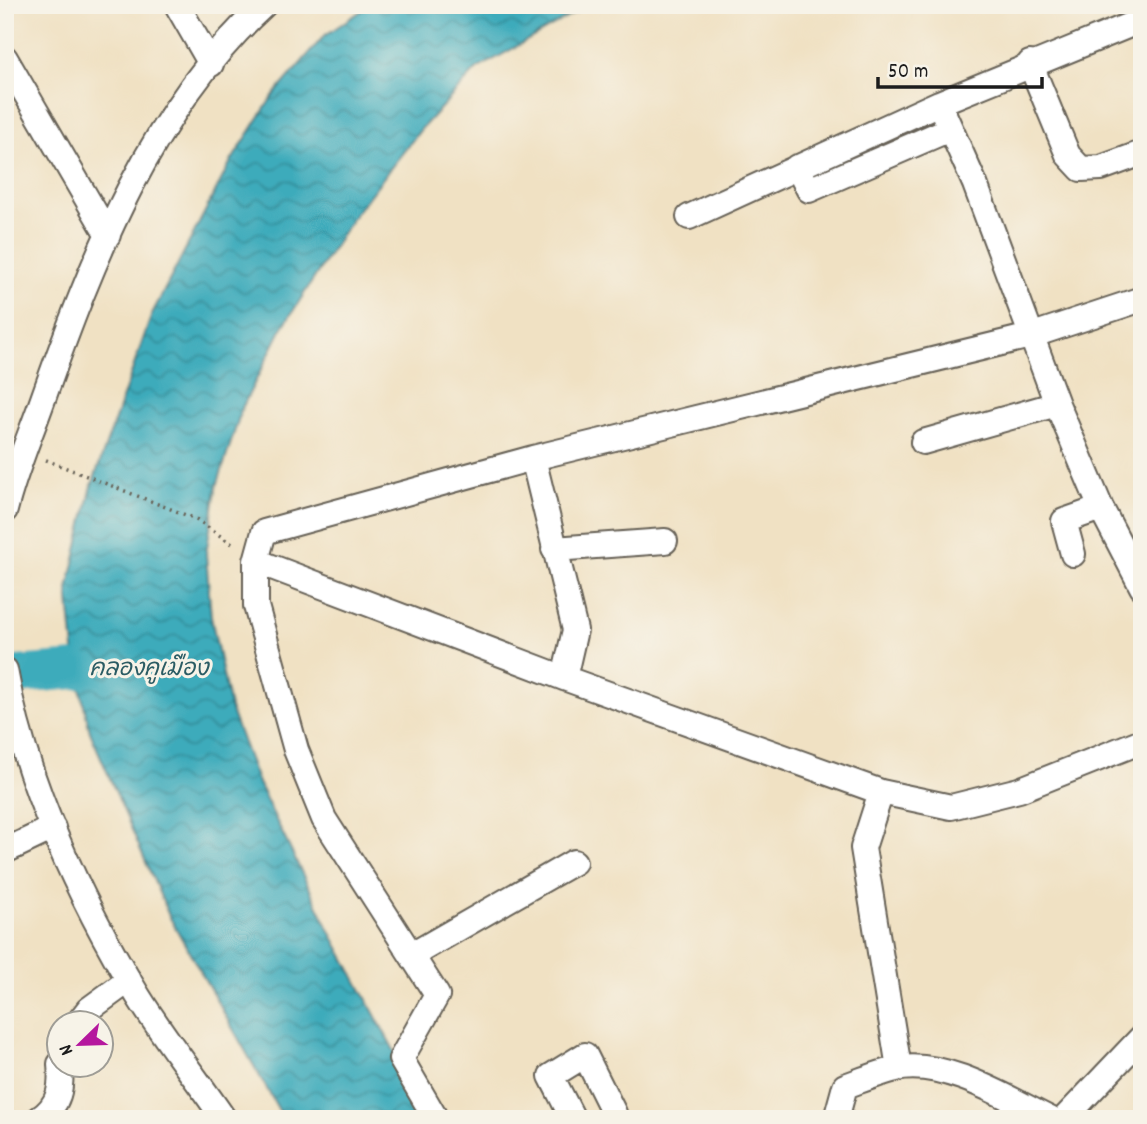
<svg xmlns="http://www.w3.org/2000/svg" width="1147" height="1124" viewBox="0 0 1147 1124" font-family="Dekko,'Playpen Sans Thai',sans-serif">
<style>
.water{fill:url(#water-waves);stroke:#2c646c;stroke-width:2}
.lines{fill:none;stroke-linecap:round;stroke-linejoin:round}
.river{stroke:#3dabbb;stroke-width:38}
.minor-casing{stroke:#666156;stroke-width:28}
.path{stroke:#666156;stroke-width:3.5;stroke-dasharray:2 5;stroke-linecap:butt}
.minor{stroke:#fff;stroke-width:24}
.labels{text-anchor:middle;dominant-baseline:central;stroke-width:6;stroke-linejoin:round;paint-order:stroke}
.water-label{font-size:23px;font-style:italic;fill:#2b5c64;stroke:#f7f3e8}
</style>
<defs>
<pattern id="water-waves" width="16" height="10" patternUnits="userSpaceOnUse" patternTransform="scale(1.75)"><rect width="16" height="10" fill="#3dabbb"/><path d="M0 5q4-4 8 0t8 0" fill="none" stroke="#328a97"/></pattern>
</defs>
<rect width="100%" height="100%" fill="#f7f3e8"/>
<filter id="ink" filterUnits="userSpaceOnUse"><feTurbulence type="fractalNoise" baseFrequency=".0143" numOctaves="2"/><feDisplacementMap in="SourceGraphic" scale="14" xChannelSelector="R" yChannelSelector="G"/><feConvolveMatrix kernelMatrix="1 2 1 2 8 2 1 2 1" color-interpolation-filters="sRGB"/></filter>
<filter id="wash" filterUnits="userSpaceOnUse"><feTurbulence type="fractalNoise" baseFrequency=".00686" numOctaves="4" result="noise"/><feDisplacementMap in="SourceGraphic" scale="28" xChannelSelector="R" yChannelSelector="G"/><feGaussianBlur stdDeviation="1.57" result="paint"/><feColorMatrix in="noise" values="0 0 0 0 0 0 0 0 0 0 0 0 0 0 0 0 0 1.4 0 .05"/><feComposite in="paint" operator="in"/></filter>
<g filter="url(#wash)">
<rect width="100%" height="100%" fill="#f0e1c3"/>
<path class="water" d="M 370,5 L 589,5 L 477,69 L 422,128 L 355,214 L 281,330 L 242,408 L 216,489 L 206,554 L 211,617 L 230,708 L 258,783 L 332,935 L 431,1119 L 284,1119 L 169,916 L 90,732 L 76,670 L 68,589 L 92,485 L 152,314 L 230,163 L 272,97 L 324,36 Z"/>
<g class="lines">
<path class="river" d="M 5,676 L 76,670"/>
</g>
</g>
<g filter="url(#ink)">
<g class="lines">
<g class="minor-casing">
<path id="minor" d="M 177,5 L 211,64
M 1142,20 L 939,103 L 975,184 L 1057,404 L 1101,508 L 1142,587
M 5,58 L 108,235
M 1030,63 L 1068,155 L 1081,169 L 1101,168 L 1142,153
M 797,167 L 809,190 L 950,129
M 689,217 L 939,103
M 923,442 L 1057,404
M 533,458 L 575,630 L 564,678
M 5,510 C 14,473 30,436 43,399 C 92,260 152,107 264,5
M 554,549 L 665,541
M 1073,554 L 1064,521 L 1101,508
M 256,561 L 564,678 L 881,792 L 951,807 L 1019,790 L 1142,741
M 5,670 C 24,781 80,900 138,996 C 164,1038 196,1078 224,1119
M 881,792 L 863,848 L 899,1068
M 5,851 L 53,828
M 412,955 L 574,862
M 78,1023 L 88,1010 L 129,980
M 39,1119 C 60,1105 62,1087 60,1064
M 436,1119 L 401,1059 L 437,995 L 324,819 L 296,750 L 256,606 L 256,561 L 264,532 L 533,458 L 1030,336 L 1142,299
M 573,1119 L 551,1076 L 585,1055 L 614,1113
M 836,1119 L 845,1086 C 862,1080 879,1073 896,1069 C 943,1058 1009,1099 1050,1119
M 1064,1119 L 1142,1037"/>
</g>
<path class="path" d="M 46,460 L 196,519 L 235,546"/>
<use href="#minor" class="minor"/>
</g>
</g>
<g class="labels">
<g class="water-label">
<text x="149" y="670">คลองคูเมือง</text>
</g>
</g>
<rect width="1147" height="1124" fill="none" stroke="#f7f3e8" stroke-width="28"/>
<g transform="translate(80 1044) rotate(247)"><circle r="33" fill="#f7f3e8" stroke="#9f9d96" stroke-width="2"/>
<path d="M0-5L12 26L0 18L-12 26Z" fill="#b5179e"/>
<text y="-10" font-size="19" font-weight="bold" text-anchor="middle" fill="#1c1c1c">N</text>
</g>
<path d="M878 77v10h164v-10" fill="none" stroke="#1c1c1c" stroke-width="3.5"/>
<text x="888" y="77" font-size="21" fill="#1c1c1c" stroke="#f7f3e8" stroke-width="5" paint-order="stroke">50 m</text>
</svg>
